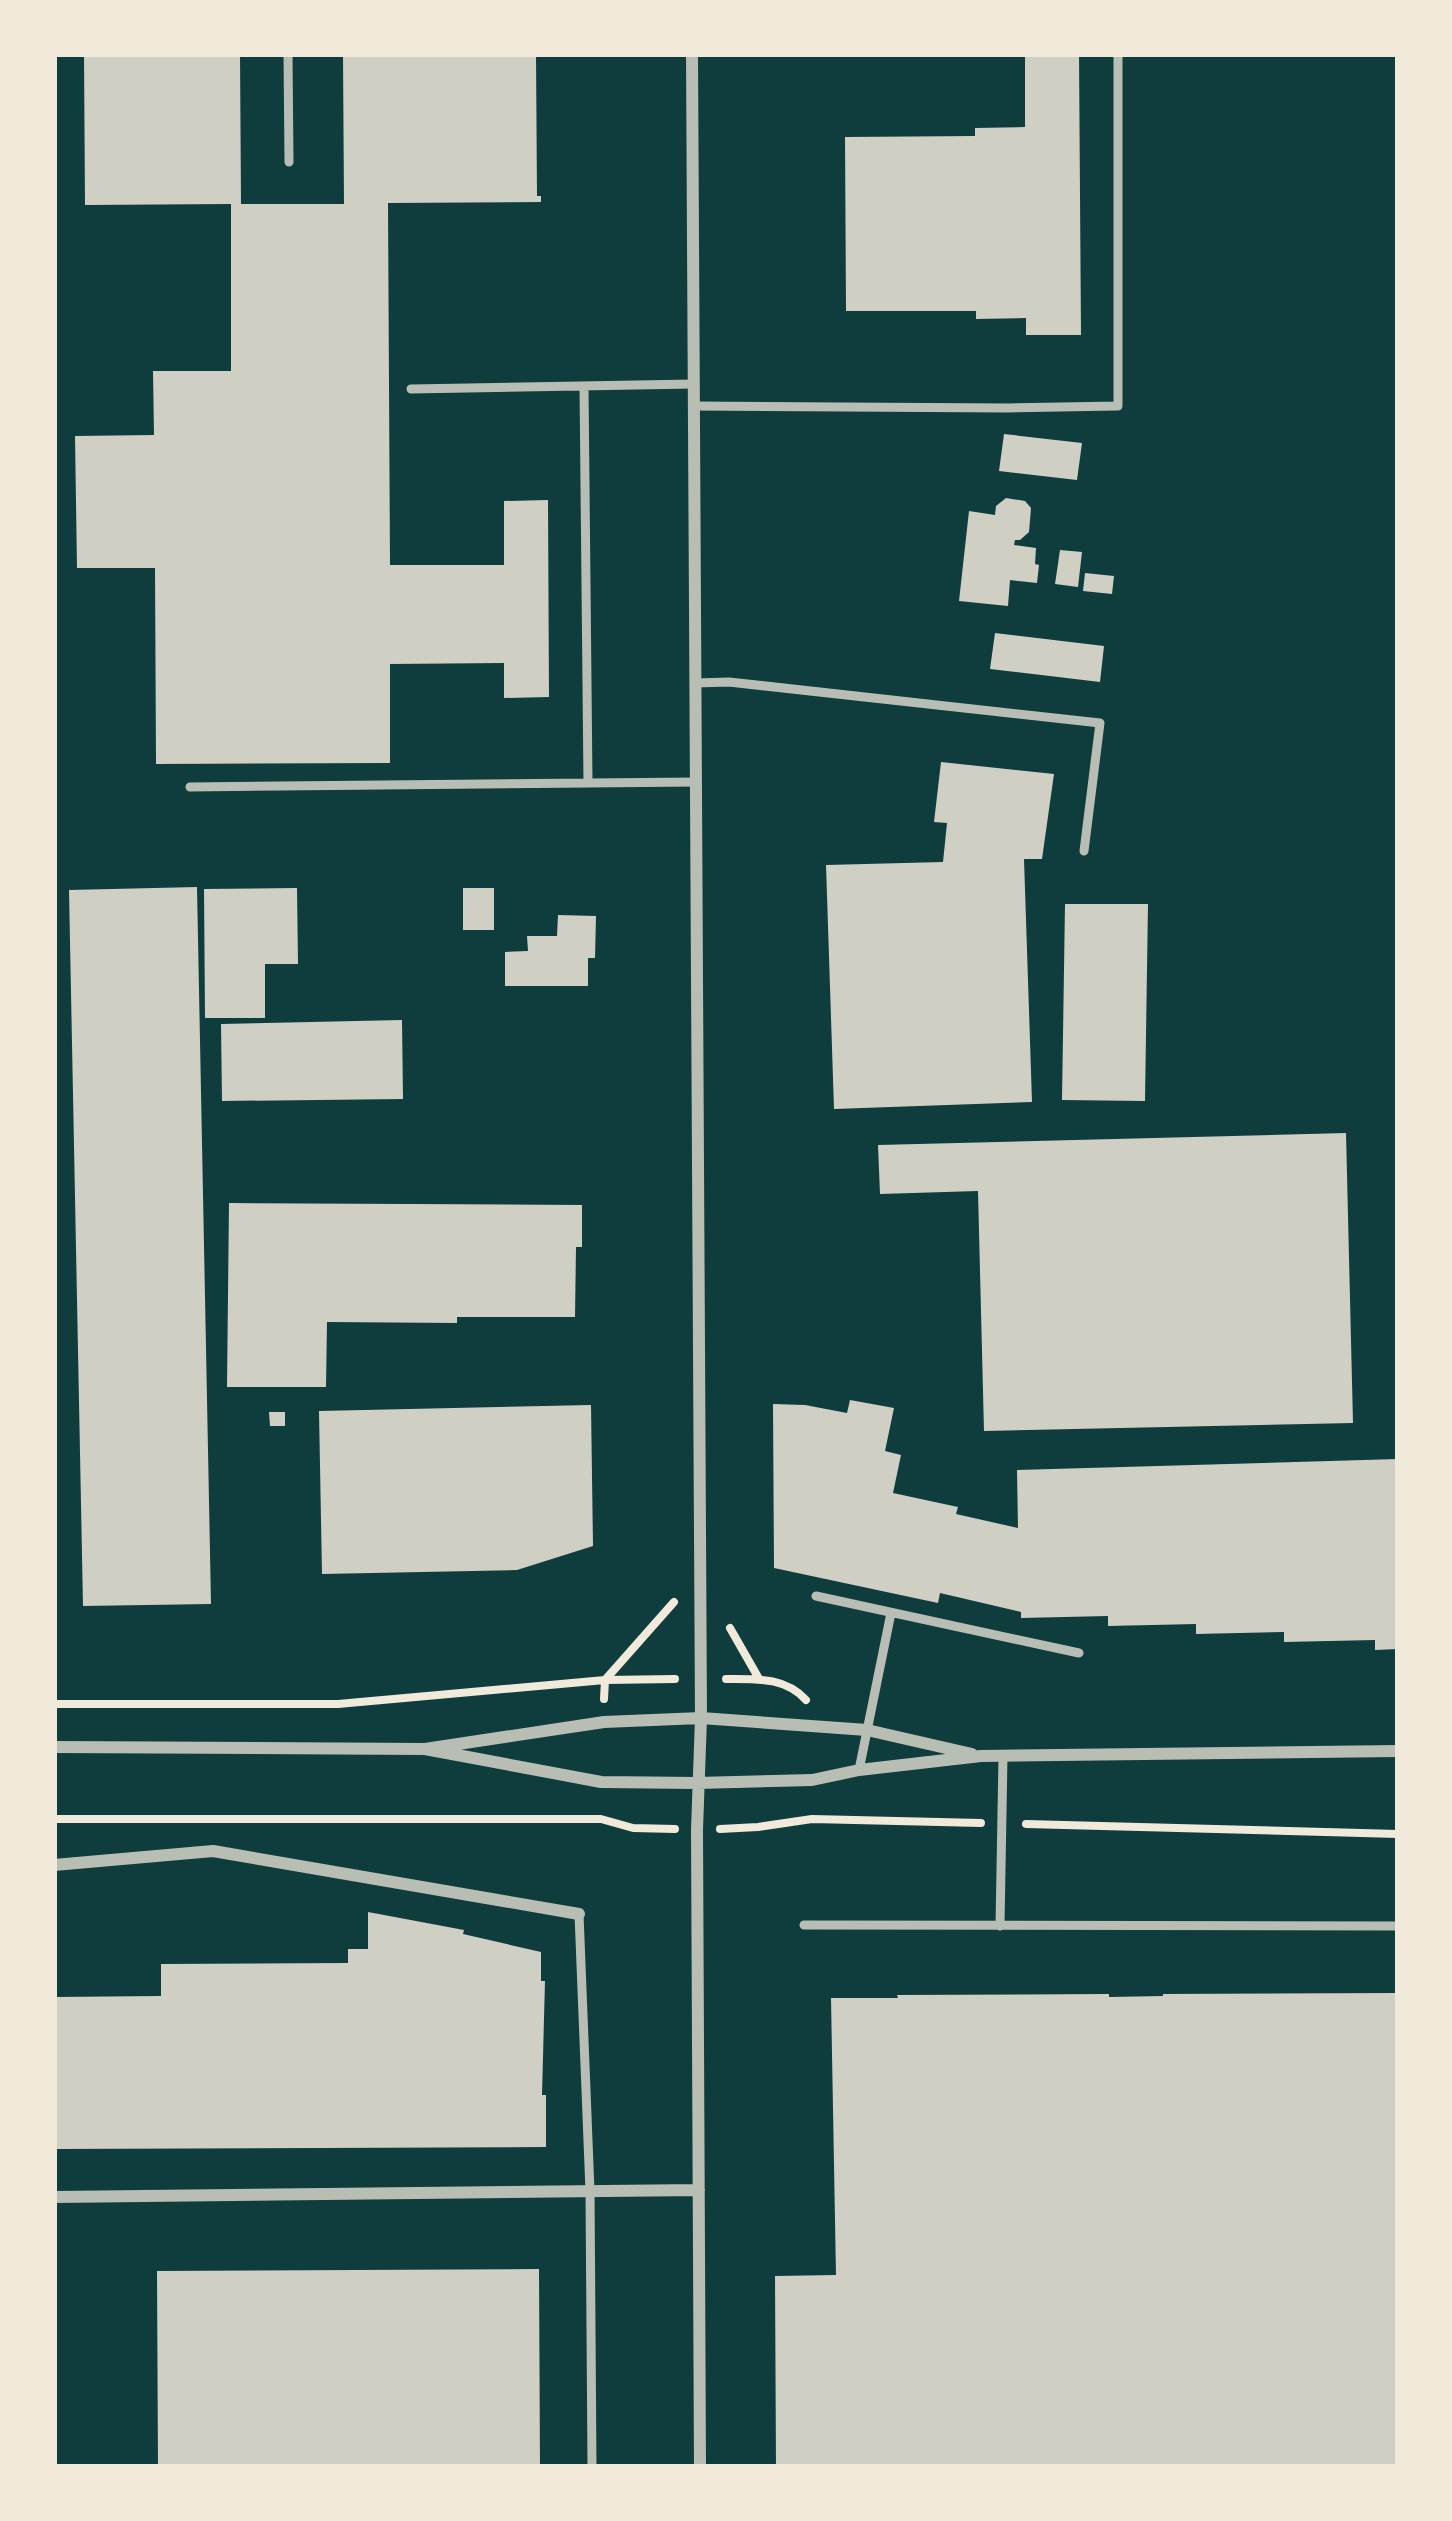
<svg xmlns="http://www.w3.org/2000/svg" width="1452" height="2521" viewBox="0 0 1452 2521" font-family="'Work Sans',sans-serif">
<style>
.building{fill:#cfcfc3}
.lines{fill:none;stroke-linecap:round;stroke-linejoin:round}
.path{stroke:#f1e9da;stroke-width:8}
.service{stroke:#b8beb3;stroke-width:9}
.minor{stroke:#b8beb3;stroke-width:12}
</style>
<rect width="100%" height="100%" fill="#0f3d3e"/>
<path class="building" d="M 84,54 L 240,54 L 241,204 L 344,204 L 343,54 L 536,54 L 537,196 L 541,196 L 541,202 L 388,203 L 390,565 L 504,565 L 504,501 L 548,500 L 549,697 L 504,698 L 504,663 L 390,664 L 390,763 L 156,764 L 155,568 L 77,568 L 75,436 L 154,435 L 153,371 L 231,371 L 231,204 L 85,205 Z
M 1025,54 L 1079,54 L 1081,335 L 1026,335 L 1026,318 L 976,319 L 976,311 L 846,311 L 845,137 L 975,136 L 975,128 L 1025,127 Z
M 1004,434 L 1082,443 L 1077,480 L 999,471 Z
M 1006,498 L 1025,501 L 1031,508 L 1029,532 L 1020,540 L 1015,540 L 1014,545 L 1036,548 L 1035,564 L 1039,565 L 1037,583 L 1010,580 L 1008,606 L 959,601 L 969,511 L 995,515 L 996,506 Z
M 1060,550 L 1082,552 L 1078,587 L 1055,584 Z
M 1085,573 L 1114,576 L 1112,594 L 1083,591 Z
M 995,633 L 1104,646 L 1100,682 L 990,669 Z
M 941,762 L 1054,774 L 1042,859 L 1024,859 L 1032,1102 L 834,1109 L 826,865 L 943,862 L 947,823 L 934,822 Z
M 197,887 L 211,1604 L 83,1606 L 69,890 Z
M 297,888 L 298,964 L 265,964 L 265,1018 L 205,1018 L 204,889 Z
M 463,888 L 494,888 L 494,930 L 463,930 Z
M 1065,904 L 1148,904 L 1145,1101 L 1062,1100 Z
M 558,915 L 596,916 L 595,958 L 588,958 L 588,986 L 505,986 L 505,952 L 528,951 L 527,936 L 557,936 Z
M 402,1020 L 403,1099 L 222,1101 L 221,1024 Z
M 1346,1133 L 1353,1423 L 984,1431 L 978,1191 L 880,1194 L 878,1145 Z
M 229,1203 L 582,1205 L 582,1247 L 576,1247 L 575,1317 L 457,1317 L 457,1323 L 327,1322 L 326,1387 L 227,1387 Z
M 850,1400 L 894,1408 L 885,1451 L 901,1455 L 893,1493 L 958,1507 L 956,1514 L 1018,1528 L 1017,1470 L 1398,1459 L 1398,1649 L 1375,1650 L 1375,1640 L 1284,1642 L 1284,1632 L 1196,1634 L 1196,1624 L 1108,1626 L 1108,1616 L 1021,1618 L 1021,1612 L 940,1593 L 938,1603 L 774,1568 L 773,1404 L 805,1405 L 847,1413 Z
M 591,1405 L 593,1546 L 517,1570 L 322,1574 L 319,1411 Z
M 269,1412 L 285,1412 L 285,1426 L 270,1426 Z
M 368,1912 L 464,1930 L 463,1934 L 541,1952 L 541,1981 L 545,1981 L 542,2095 L 546,2095 L 546,2147 L 54,2149 L 54,1997 L 161,1996 L 161,1964 L 348,1963 L 348,1949 L 368,1949 Z
M 1398,1993 L 1398,2467 L 776,2467 L 775,2276 L 836,2275 L 831,1998 L 898,1998 L 897,1995 L 1109,1994 L 1109,1997 L 1163,1996 L 1163,1994 Z
M 539,2269 L 540,2467 L 158,2467 L 157,2271 Z"/>
<g class="lines">
<path class="path" d="M 730,1628 L 758,1677
M 726,1679 C 757,1679 785,1677 806,1700
M 604,1699 L 605,1680 L 674,1602
M 54,1704 L 338,1704 L 605,1680 L 675,1679
M 54,1819 L 601,1819 L 633,1828 L 675,1829
M 1026,1824 L 1398,1834
M 720,1829 L 758,1827 L 812,1819 L 981,1823"/>
<path class="service" d="M 288,54 L 289,162
M 584,386 L 588,783
M 411,389 L 694,384
M 694,406 L 1008,408 L 1118,406 L 1118,54
M 695,683 L 729,682 L 1100,723 L 1084,851
M 190,787 L 696,782
M 816,1596 L 1079,1653
M 859,1770 L 891,1613
M 579,1914 L 590,2191 L 592,2467
M 804,1925 L 1398,1926
M 1000,1926 L 1003,1756"/>
<path class="minor" d="M 692,54 L 701,1718 L 697,1830 L 700,2467
M 54,1747 L 425,1749 L 604,1722 L 701,1718 L 867,1730 L 972,1754
M 425,1749 L 601,1782 L 697,1783 L 812,1780 L 859,1770 L 981,1756 L 1398,1751
M 54,1865 L 213,1851 L 579,1914
M 54,2197 L 699,2190"/>
</g>
<rect width="1452" height="2521" fill="none" stroke="#f1e9da" stroke-width="114"/>
</svg>
